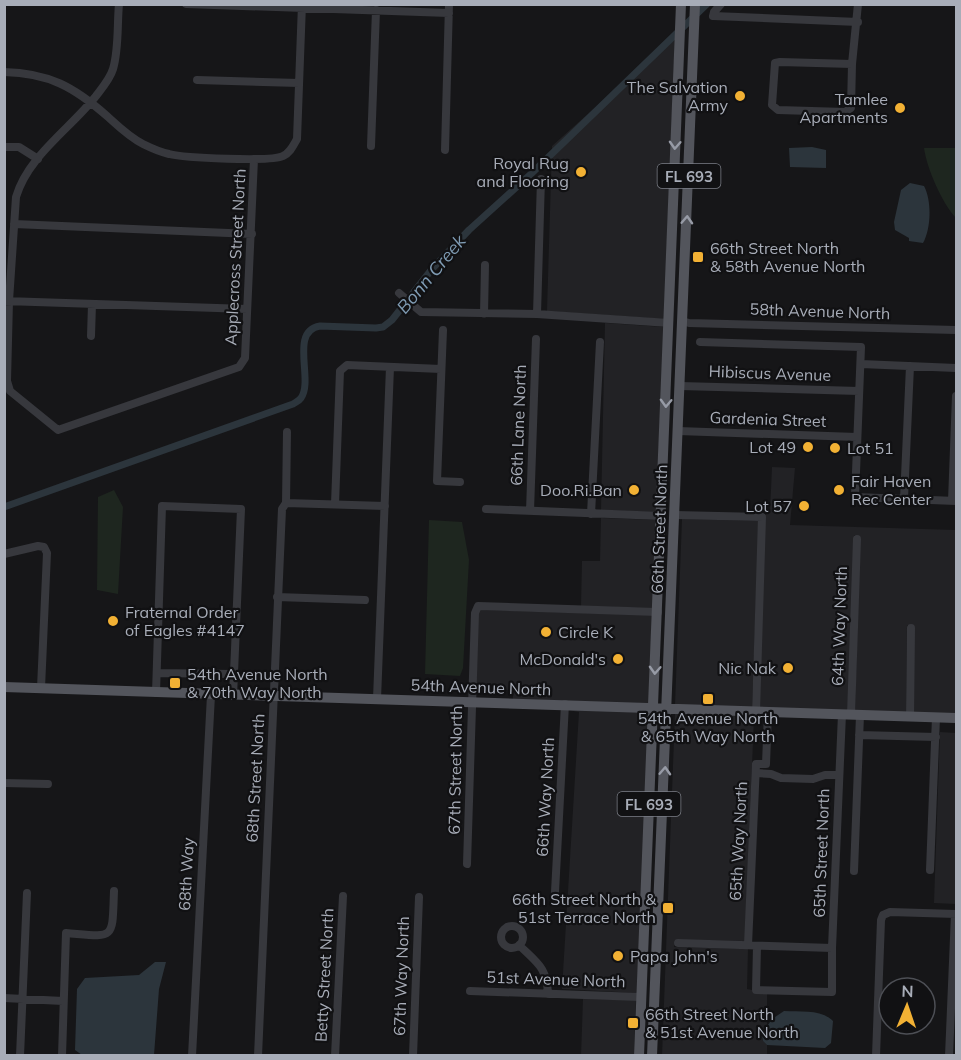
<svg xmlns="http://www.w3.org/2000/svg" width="961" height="1060" viewBox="0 0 961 1060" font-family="Mulish,sans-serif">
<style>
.built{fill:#222225}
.green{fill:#1e261f}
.water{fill:#2c353c}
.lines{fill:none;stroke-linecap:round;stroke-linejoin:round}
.canal{stroke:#2c353c;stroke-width:7}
.minor{stroke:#37383d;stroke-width:8}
.major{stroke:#53555c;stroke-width:10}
.oneway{stroke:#979ba6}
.poi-dot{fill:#f2b134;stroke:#111113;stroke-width:2}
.labels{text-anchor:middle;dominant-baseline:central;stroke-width:4.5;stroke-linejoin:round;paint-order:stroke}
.shield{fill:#111113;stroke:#7b7e86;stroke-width:1.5}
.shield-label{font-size:15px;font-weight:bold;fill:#a8adb8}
.poi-label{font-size:16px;fill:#a8adb8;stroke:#111113;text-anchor:end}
.street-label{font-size:16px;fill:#a8adb8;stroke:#111113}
.water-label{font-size:18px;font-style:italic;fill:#7f9bb3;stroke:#111113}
</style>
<rect width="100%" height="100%" fill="#161618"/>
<path class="built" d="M 675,36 L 664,319 L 547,311 L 552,146 Z
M 605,323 L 664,327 L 656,512 L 601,510 Z
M 772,467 L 795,468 L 790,525 L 956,530 L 956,714 L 913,713 L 913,625 L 907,625 L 906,713 L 855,711 L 860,536 L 854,535 L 848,711 L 759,708 L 765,515 L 770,512 Z
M 601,518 L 656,520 L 653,608 L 581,606 L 582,561 L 600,561 Z
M 682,519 L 759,521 L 752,708 L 675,705 Z
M 480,610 L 652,615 L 649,704 L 513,699 L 513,690 L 475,689 L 478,614 Z
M 568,710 L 649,712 L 637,993 L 562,989 L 579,712 Z
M 675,713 L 754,716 L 745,941 L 675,940 L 674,947 L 748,949 L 747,989 L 752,990 L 753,993 L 767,994 L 767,1026 L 762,1034 L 763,1041 L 767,1045 L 767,1055 L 662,1056 Z
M 940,732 L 956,733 L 956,904 L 934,903 Z
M 583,999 L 636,1000 L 634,1055 L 581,1056 Z"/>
<path class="green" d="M 924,148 L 956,148 L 956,218 C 942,203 927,169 924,148 Z
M 114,490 L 123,507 L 118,594 L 97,590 L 98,497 Z
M 429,520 L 462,522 L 469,560 L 463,668 L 460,676 L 425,674 Z"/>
<path class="water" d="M 812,147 L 826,150 L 826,168 L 790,167 L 789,148 Z
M 910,183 L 924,186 C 932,201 931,229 923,243 L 909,241 L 909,238 L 895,230 L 894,222 L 901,190 Z
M 155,962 L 166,962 L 159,989 L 154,1055 L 82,1055 L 75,1050 L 77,989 L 85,978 L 139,975 Z
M 784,1011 C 801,1012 821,1009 833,1021 L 831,1043 L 825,1048 L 767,1045 L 763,1041 L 762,1034 L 772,1019 Z"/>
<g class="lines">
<path class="canal" d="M 4,507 L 293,404 C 296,402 299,401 301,398 C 314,380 289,331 320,326 L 376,328 L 383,327 L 392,320 L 432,269 L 469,230 L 532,173 L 707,4"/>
<path class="minor" d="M 119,4 C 117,25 119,49 113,69 C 110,79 102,88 96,96 C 70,129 28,156 16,197 L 9,301 L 7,381 L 10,391 L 58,430 L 239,367 L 245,358 L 254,159
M 186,4 L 449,13
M 721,4 L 714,12 L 713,16 L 858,22
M 852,64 L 780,62 L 775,63 L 772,105 L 778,110 L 845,112 L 851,108 L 852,64 L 858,4
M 4,72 C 49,73 74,87 107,116 C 118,126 129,137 143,144 C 151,148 160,152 169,154 C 184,158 271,162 283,156 C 290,153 293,146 297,139 L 302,4
M 197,80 L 299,83
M 371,146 L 376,10
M 4,147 L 19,147 L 38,159
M 445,150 L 449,4
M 14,224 L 252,234
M 399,293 L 421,312 L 537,314 L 669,323
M 5,301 L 247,309
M 484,314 L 485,265
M 537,314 L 541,179
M 682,321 L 689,323 L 956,330
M 443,330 L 437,481 L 460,482
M 91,336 L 92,304
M 700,342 L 861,347 L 855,497 L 956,501
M 861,364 L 956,368
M 680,386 L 859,391
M 678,431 L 857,437
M 904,499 L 910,366
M 952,501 L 956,396
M 286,503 L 385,506
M 335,504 L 340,371 L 347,365 L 441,369
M 486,509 L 662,516
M 530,511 L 536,339
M 591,514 L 600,342
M 675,515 L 762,517 L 756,712
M 4,554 L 38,546 L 44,547 L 47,553 L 41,688
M 277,597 L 365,600
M 157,673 L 233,674
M 156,693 L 162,506 L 241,509 L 233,696
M 377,699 L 390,367
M 851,715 L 857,539
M 910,717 L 911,628
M 859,735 L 936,737
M 756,773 L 771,774 L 781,778 L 813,779 L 825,775 L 839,775
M 4,783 L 48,784
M 467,864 L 475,613 L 478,606 L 658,612
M 930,870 L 936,717
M 854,871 L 860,715
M 555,892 L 565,704
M501 937a11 11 0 1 1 22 0a11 11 0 1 1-22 0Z
M 678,943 L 832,948
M 519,945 C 537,963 547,967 548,994
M 748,945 L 756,764 L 766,764 L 768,712
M 757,946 L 756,990 L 832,992 L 832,948 L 842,714
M 470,991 L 640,997
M 4,998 L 63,1001
M 20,1056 L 27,893
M 62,1056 L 66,933 C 116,937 112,941 114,891
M 192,1056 L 211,695
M 258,1056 L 282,509 L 286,503 L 287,432
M 335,1056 L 343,896
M 413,1056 L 419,897
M 876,1056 L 881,920 L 883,915 L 890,912 L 956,914
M 949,1056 L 955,914"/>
<path class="major" d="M 4,687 L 956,718
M 639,1056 L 681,4
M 652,1056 L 695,4"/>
</g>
<defs><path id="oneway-chevron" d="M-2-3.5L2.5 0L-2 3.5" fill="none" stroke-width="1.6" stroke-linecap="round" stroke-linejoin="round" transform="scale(1.5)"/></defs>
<g class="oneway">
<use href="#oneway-chevron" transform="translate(675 145) rotate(93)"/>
<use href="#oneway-chevron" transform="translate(687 220) rotate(-87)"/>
<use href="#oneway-chevron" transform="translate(666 403) rotate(92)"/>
<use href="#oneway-chevron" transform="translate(655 670) rotate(93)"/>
<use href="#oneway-chevron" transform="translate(665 771) rotate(-87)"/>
</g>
<g class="poi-dot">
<circle cx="740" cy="96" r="6"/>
<circle cx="900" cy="108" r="6"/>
<circle cx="581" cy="172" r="6"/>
<rect x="692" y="251" width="12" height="12" rx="3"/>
<circle cx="808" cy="447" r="6"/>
<circle cx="835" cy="448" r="6"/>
<circle cx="634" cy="490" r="6"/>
<circle cx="839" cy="490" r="6"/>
<circle cx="804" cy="506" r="6"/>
<circle cx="113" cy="621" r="6"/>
<circle cx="546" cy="632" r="6"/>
<circle cx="618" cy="659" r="6"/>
<circle cx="788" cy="668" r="6"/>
<rect x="169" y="677" width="12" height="12" rx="3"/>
<rect x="702" y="693" width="12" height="12" rx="3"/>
<rect x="662" y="902" width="12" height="12" rx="3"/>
<circle cx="618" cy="956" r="6"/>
<rect x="627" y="1017" width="12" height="12" rx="3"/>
</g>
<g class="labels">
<g class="shield">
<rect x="657.5" y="164" width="63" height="24" rx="4.5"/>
<rect x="617.5" y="792" width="63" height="24" rx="4.5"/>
</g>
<g class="shield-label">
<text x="689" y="176">FL 693</text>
<text x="649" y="804">FL 693</text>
</g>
<g class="poi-label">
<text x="728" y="87">The Salvation<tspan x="728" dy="18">Army</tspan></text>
<text x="888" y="99">Tamlee<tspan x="888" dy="18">Apartments</tspan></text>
<text x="569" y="163">Royal Rug<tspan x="569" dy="18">and Flooring</tspan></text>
<text x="710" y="248" text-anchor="start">66th Street North<tspan x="710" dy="18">&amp; 58th Avenue North</tspan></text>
<text x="796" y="447">Lot 49</text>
<text x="847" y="448" text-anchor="start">Lot 51</text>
<text x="851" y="481" text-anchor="start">Fair Haven<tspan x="851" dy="18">Rec Center</tspan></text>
<text x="622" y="490">Doo.Ri.Ban</text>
<text x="792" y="506">Lot 57</text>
<text x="125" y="612" text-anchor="start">Fraternal Order<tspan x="125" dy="18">of Eagles #4147</tspan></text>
<text x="558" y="632" text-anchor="start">Circle K</text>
<text x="606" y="659">McDonald's</text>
<text x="776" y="668">Nic Nak</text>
<text x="187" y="674" text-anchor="start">54th Avenue North<tspan x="187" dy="18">&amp; 70th Way North</tspan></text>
<text x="708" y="718" text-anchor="middle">54th Avenue North<tspan x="708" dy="18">&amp; 65th Way North</tspan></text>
<text x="656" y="899">66th Street North &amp;<tspan x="656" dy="18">51st Terrace North</tspan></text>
<text x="630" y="956" text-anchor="start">Papa John's</text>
<text x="645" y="1014" text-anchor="start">66th Street North<tspan x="645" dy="18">&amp; 51st Avenue North</tspan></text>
</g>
<g class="street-label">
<text transform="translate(235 257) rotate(-87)">Applecross Street North</text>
<text transform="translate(820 311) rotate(2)">58th Avenue North</text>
<text transform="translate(770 373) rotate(2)">Hibiscus Avenue</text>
<text transform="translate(768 419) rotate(2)">Gardenia Street</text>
<text transform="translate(518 425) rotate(-88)">66th Lane North</text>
<text transform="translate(659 529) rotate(-88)">66th Street North</text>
<text transform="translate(839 626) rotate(-88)">64th Way North</text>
<text transform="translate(481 687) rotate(2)">54th Avenue North</text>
<text transform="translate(455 770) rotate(-89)">67th Street North</text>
<text transform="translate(255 778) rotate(-87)">68th Street North</text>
<text transform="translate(545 797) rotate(-87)">66th Way North</text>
<text transform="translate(738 841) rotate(-87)">65th Way North</text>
<text transform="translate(821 853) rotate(-88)">65th Street North</text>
<text transform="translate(186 874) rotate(-87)">68th Way</text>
<text transform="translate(324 975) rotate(-87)">Betty Street North</text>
<text transform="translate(401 976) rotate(-88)">67th Way North</text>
<text transform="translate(556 979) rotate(2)">51st Avenue North</text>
</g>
<g class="water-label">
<text transform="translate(431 274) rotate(-50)">Bonn Creek</text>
</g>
</g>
<rect width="961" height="1060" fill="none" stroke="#a8adb8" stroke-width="12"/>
<g transform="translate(907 1006) rotate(2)"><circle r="28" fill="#111113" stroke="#4d4f55" stroke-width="1.5"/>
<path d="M0-4.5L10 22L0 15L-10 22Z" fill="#f2b134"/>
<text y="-9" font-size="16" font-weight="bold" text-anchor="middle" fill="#a8adb8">N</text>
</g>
</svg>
